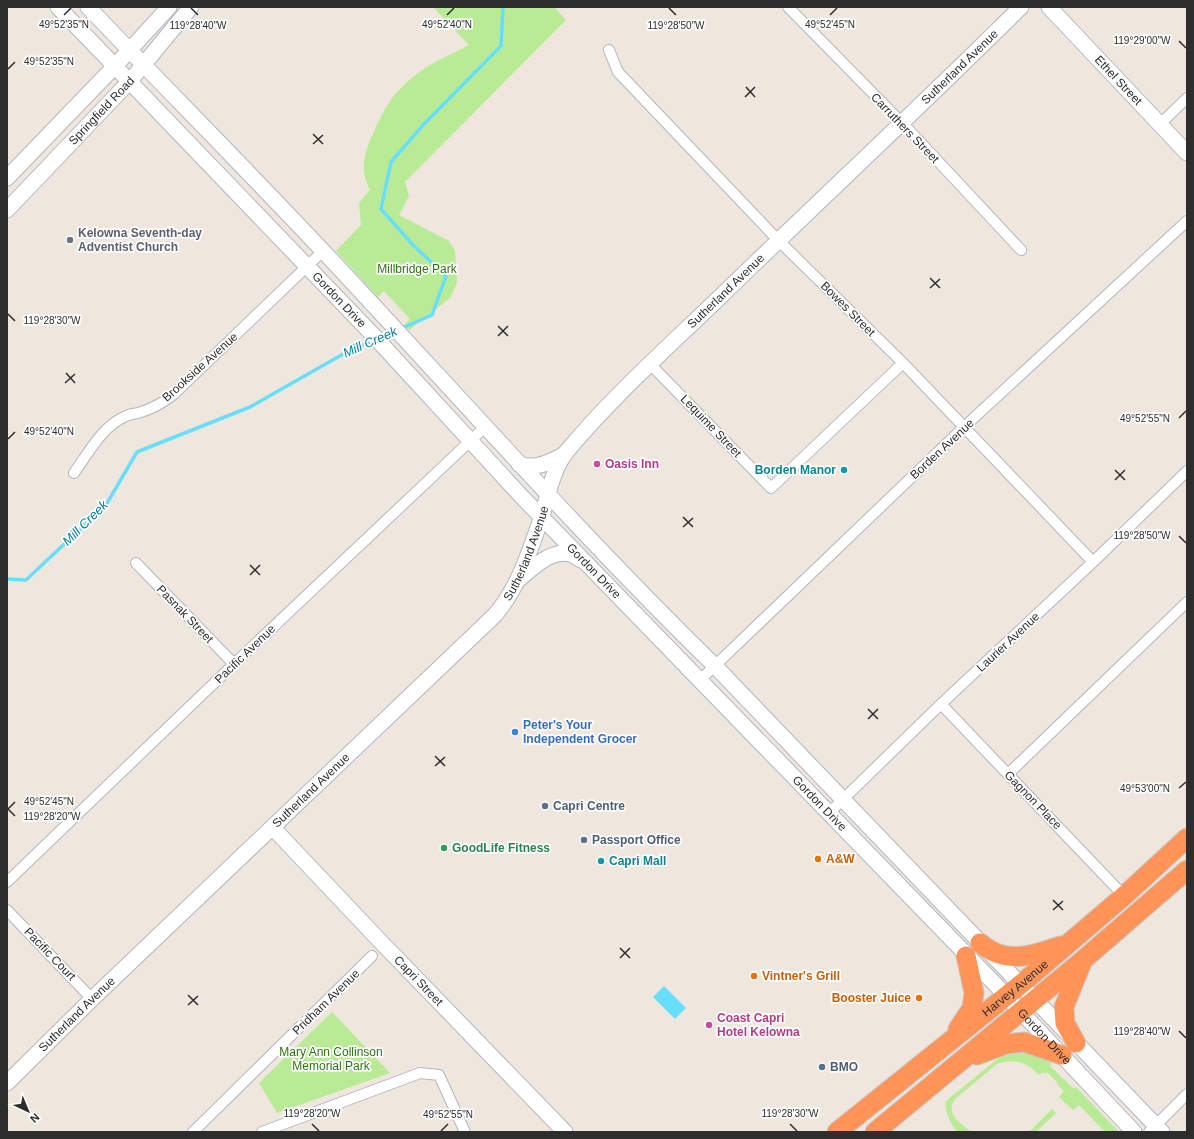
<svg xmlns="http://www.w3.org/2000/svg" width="1194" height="1139" viewBox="0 0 1194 1139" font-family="Arial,sans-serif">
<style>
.green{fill:#b9ea96}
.water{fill:#68dffa}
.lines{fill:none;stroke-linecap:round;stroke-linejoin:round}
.stream{stroke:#68dffa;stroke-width:3.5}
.street-casing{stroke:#b2b6c1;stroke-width:12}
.secondary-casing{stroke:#b2b6c1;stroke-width:17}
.highway-casing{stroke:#c8c8c8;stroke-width:21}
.street{stroke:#fff;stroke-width:10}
.secondary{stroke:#fff;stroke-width:15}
.highway{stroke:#ff9459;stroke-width:19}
.ticks{fill:none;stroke:#2d2d2d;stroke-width:1.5}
.worship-dot{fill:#6b7280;stroke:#fff;stroke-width:1.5}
.hotel-dot{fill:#d1479c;stroke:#fff;stroke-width:1.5}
.culture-dot{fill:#0f9aa8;stroke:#fff;stroke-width:1.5}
.shop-dot{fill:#3f7fe0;stroke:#fff;stroke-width:1.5}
.service-dot{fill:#5c6f8a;stroke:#fff;stroke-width:1.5}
.leisure-dot{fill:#2e9e5b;stroke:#fff;stroke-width:1.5}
.food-dot{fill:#e8710a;stroke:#fff;stroke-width:1.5}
.labels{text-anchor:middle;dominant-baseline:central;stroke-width:3.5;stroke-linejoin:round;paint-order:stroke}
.street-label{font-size:12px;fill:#2d2d2d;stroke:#fff}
.worship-label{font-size:12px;font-weight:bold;fill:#5b616d;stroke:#fff;text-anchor:start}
.park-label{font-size:12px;fill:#2f7214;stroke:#fff}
.hotel-label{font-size:12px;font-weight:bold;fill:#b23c85;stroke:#fff;text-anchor:start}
.culture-label{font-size:12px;font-weight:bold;fill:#0d838f;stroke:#fff;text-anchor:end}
.shop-label{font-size:12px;font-weight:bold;fill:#366cbe;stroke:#fff;text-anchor:start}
.service-label{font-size:12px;font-weight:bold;fill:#4e5e75;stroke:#fff;text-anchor:start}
.leisure-label{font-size:12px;font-weight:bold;fill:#27864d;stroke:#fff;text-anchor:start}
.food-label{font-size:12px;font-weight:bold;fill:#c56008;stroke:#fff;text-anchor:start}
.water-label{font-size:13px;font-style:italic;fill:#017fac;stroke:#fff}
.ticks-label{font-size:10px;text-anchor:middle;fill:#2d2d2d;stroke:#fff;stroke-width:3.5;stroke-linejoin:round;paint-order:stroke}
</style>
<rect width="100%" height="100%" fill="#efe6de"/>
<path class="green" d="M 433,7 L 554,7 L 566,20 L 405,182 L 409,196 L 399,215 L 449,241 L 455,251 L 457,283 L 450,298 L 409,330 L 404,325 L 410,319 L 384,291 L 378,297 L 336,251 L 361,225 L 359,203 L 370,190 C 366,182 363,173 364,163 C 365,146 385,105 397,92 C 402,87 408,81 413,77 C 430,63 450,55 469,45 Z
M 332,1012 L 390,1073 L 277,1113 L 259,1083 Z
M 1024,1050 L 1042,1057 L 1052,1063 L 1050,1066 L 1074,1089 L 1076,1087 L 1119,1132 L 1105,1132 L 1079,1105 L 1073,1110 L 1059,1097 L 1064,1091 L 1057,1084 L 1058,1083 L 1047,1072 L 1045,1074 L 1044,1072 L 1039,1075 C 1026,1062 1016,1058 997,1064 L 955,1099 C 945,1115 960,1122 971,1132 L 957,1132 C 951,1123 944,1112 946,1101 L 1002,1055 L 1008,1052 Z
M 1052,1109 L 1056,1113 L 1036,1132 L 1029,1132 Z"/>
<path class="water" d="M 664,986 L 686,1008 L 675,1019 L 653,997 Z"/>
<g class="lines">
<path class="stream" d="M 400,329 L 432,315 L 446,276 L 413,245 L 381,209 L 391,162 L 424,124 L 501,46 L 503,7
M 380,337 L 392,332
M 7,579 L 26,580 L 106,505 L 137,452 L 250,407 L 345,353 L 372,341"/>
<g class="street-casing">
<path id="street" d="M 788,7 L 907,128 L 1021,250
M 609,50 L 618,72 L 778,240 L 903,363 L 1093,562
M 1159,125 L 1187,98
M 650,364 L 771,488 L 903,363
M 74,473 C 88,454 102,426 126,416 C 130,414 134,414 138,413 C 152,409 163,403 174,394 L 323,251
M 136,563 L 234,664
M 700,680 L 964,427 L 1187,221
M 941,704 L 1124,896
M 1008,774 L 1187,602
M 829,813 L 941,704 L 1093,562 L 1187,471
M 7,882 L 234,664 L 485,427
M 7,910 L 92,999
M 193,1132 L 372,956
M 262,1132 L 420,1073 L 439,1075 L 465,1132
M 1149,1132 L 1187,1094"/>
</g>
<g class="secondary-casing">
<g id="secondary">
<path id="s1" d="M 58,7 L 374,336 L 522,497 L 994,983 L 1134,1132"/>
<path d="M 88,7 C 171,94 256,179 338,267 C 463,401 584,538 715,666 L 1162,1132"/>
<path id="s2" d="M 1049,7 L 1187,153"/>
<path d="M 7,178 L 115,66 L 169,7"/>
<path id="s3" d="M 7,210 L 130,81 L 191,7"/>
<path d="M 519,464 C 536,470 550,462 565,454"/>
<path d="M 518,580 C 532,569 550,549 570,554 C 573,554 577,558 581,560"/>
<path id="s4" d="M 273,828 L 380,941 L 565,1132"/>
<path id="s5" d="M 7,1083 L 92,999 L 495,615 C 519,587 530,550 542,516 C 548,495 553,468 567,451 C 613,396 668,347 720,297 C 820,200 922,105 1021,7"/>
</g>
</g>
<g class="highway-casing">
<g id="highway">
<path d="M 980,943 C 985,947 992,952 999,954 C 1019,961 1041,952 1060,946"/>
<path d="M 958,1029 L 972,1008 L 974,993 L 966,956"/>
<path d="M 1076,1043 L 1065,1023 L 1064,1007 L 1081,965"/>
<path d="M 977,1055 L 1006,1044 L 1024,1042 L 1062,1055"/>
<path id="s6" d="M 837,1132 L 1020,985 L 1124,896 L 1187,838"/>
<path d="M 875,1132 L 1083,960 L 1187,870"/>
</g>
</g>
<use href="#street" class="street"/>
<use href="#secondary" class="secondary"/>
<use href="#highway" class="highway"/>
</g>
<path class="ticks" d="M 191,8 L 198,15M 669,8 L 676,15M 64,15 L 71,8M 447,15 L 454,8M 830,15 L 837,8M 1179,41 L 1186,48M 8,69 L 15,62M 746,87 L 755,97M 745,97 L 755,87M 313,134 L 323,144M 313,144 L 323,135M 930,278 L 940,288M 930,288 L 940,279M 8,314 L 15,321M 498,326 L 508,336M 498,336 L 508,326M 66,373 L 75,383M 65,383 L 75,374M 1179,418 L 1186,411M 8,439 L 15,432M 1115,470 L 1125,480M 1115,480 L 1125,470M 683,517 L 693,527M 683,527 L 693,518M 1179,536 L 1186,543M 250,565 L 260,575M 250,575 L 260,565M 868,709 L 878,719M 868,719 L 878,709M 435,756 L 445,766M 435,766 L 445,757M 1179,788 L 1186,782M 8,809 L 15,816M 8,809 L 15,802M 1053,900 L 1063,910M 1053,910 L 1063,901M 620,948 L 630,958M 620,958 L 630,948M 188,995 L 198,1005M 188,1005 L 198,996M 1179,1031 L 1186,1038M 312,1124 L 319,1131M 790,1124 L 797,1131M 441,1131 L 448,1124"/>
<circle class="worship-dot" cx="70" cy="240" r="4"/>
<g class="hotel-dot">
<circle cx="597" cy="464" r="4"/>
<circle cx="709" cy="1025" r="4"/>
</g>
<g class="culture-dot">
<circle cx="844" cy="470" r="4"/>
<circle cx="601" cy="861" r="4"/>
</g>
<circle class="shop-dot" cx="515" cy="732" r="4"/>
<g class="service-dot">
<circle cx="545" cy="806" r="4"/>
<circle cx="584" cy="840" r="4"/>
<circle cx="822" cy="1067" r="4"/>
</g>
<circle class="leisure-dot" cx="444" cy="848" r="4"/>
<g class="food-dot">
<circle cx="818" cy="859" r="4"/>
<circle cx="754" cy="976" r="4"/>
<circle cx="919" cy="998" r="4"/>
</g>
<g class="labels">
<g class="street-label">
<text stroke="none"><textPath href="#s5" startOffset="1406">Sutherland Avenue</textPath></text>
<text stroke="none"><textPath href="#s2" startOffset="101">Ethel Street</textPath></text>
<text stroke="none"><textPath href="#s3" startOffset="137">Springfield Road</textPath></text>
<text transform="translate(905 128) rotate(46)">Carruthers Street</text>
<text stroke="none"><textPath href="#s5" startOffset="1082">Sutherland Avenue</textPath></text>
<text stroke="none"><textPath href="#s1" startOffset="406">Gordon Drive</textPath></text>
<text transform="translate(848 309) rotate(45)">Bowes Street</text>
<text transform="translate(200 367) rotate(-42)">Brookside Avenue</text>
<text transform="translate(711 426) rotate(46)">Lequime Street</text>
<text transform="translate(942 449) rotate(-43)">Borden Avenue</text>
<text stroke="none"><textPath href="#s5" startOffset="746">Sutherland Avenue</textPath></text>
<text stroke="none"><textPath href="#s1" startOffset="778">Gordon Drive</textPath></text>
<text transform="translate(185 614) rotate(46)">Pasnak Street</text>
<text transform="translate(1008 642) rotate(-43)">Laurier Avenue</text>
<text transform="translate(245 654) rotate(-44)">Pacific Avenue</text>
<text stroke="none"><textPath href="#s5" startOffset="422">Sutherland Avenue</textPath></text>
<text transform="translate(1033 800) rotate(46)">Gagnon Place</text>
<text stroke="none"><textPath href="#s1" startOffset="1102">Gordon Drive</textPath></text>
<text transform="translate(50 954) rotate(46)">Pacific Court</text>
<text stroke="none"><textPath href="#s4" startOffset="211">Capri Street</textPath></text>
<text stroke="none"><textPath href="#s6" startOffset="229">Harvey Avenue</textPath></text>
<text transform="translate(326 1002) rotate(-44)">Pridham Avenue</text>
<text stroke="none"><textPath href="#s5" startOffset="98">Sutherland Avenue</textPath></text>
<text stroke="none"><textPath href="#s1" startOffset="1426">Gordon Drive</textPath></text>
</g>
<g class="worship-label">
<text x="78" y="233">Kelowna Seventh-day<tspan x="78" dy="14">Adventist Church</tspan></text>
</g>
<g class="park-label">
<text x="417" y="269">Millbridge Park</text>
<text x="331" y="1052">Mary Ann Collinson<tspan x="331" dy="14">Memorial Park</tspan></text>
</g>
<g class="hotel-label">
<text x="605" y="464">Oasis Inn</text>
<text x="717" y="1018">Coast Capri<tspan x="717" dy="14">Hotel Kelowna</tspan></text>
</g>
<g class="culture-label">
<text x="836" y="470">Borden Manor</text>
<text x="609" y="861" text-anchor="start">Capri Mall</text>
</g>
<g class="shop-label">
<text x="523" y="725">Peter's Your<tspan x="523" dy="14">Independent Grocer</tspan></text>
</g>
<g class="service-label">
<text x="553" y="806">Capri Centre</text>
<text x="592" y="840">Passport Office</text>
<text x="830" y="1067">BMO</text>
</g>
<g class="leisure-label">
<text x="452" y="848">GoodLife Fitness</text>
</g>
<g class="food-label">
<text x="826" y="859">A&amp;W</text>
<text x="762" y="976">Vintner's Grill</text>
<text x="911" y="998" text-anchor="end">Booster Juice</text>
</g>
<g class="water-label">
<text transform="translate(370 342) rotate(-24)">Mill Creek</text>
<text transform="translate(85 523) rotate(-45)">Mill Creek</text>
</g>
</g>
<g class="ticks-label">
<text x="64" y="28">49°52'35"N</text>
<text x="447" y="28">49°52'40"N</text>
<text x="830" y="28">49°52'45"N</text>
<text x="198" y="29">119°28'40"W</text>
<text x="676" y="29">119°28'50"W</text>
<text x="1142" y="44">119°29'00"W</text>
<text x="49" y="65">49°52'35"N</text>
<text x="52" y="324">119°28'30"W</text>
<text x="1145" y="422">49°52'55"N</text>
<text x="49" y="435">49°52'40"N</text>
<text x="1142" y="539">119°28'50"W</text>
<text x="1145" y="792">49°53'00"N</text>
<text x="49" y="805">49°52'45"N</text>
<text x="52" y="820">119°28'20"W</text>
<text x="1142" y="1035">119°28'40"W</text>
<text x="312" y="1117">119°28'20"W</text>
<text x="790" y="1117">119°28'30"W</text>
<text x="448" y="1118">49°52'55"N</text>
</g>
<rect width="1194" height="1139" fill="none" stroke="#2d2d2d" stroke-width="16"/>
<g transform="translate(28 1111) rotate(136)" stroke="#ffffff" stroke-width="3" paint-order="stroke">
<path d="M0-3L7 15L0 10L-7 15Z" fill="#2d2d2d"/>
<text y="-6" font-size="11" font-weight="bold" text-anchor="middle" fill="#2d2d2d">N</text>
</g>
</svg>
